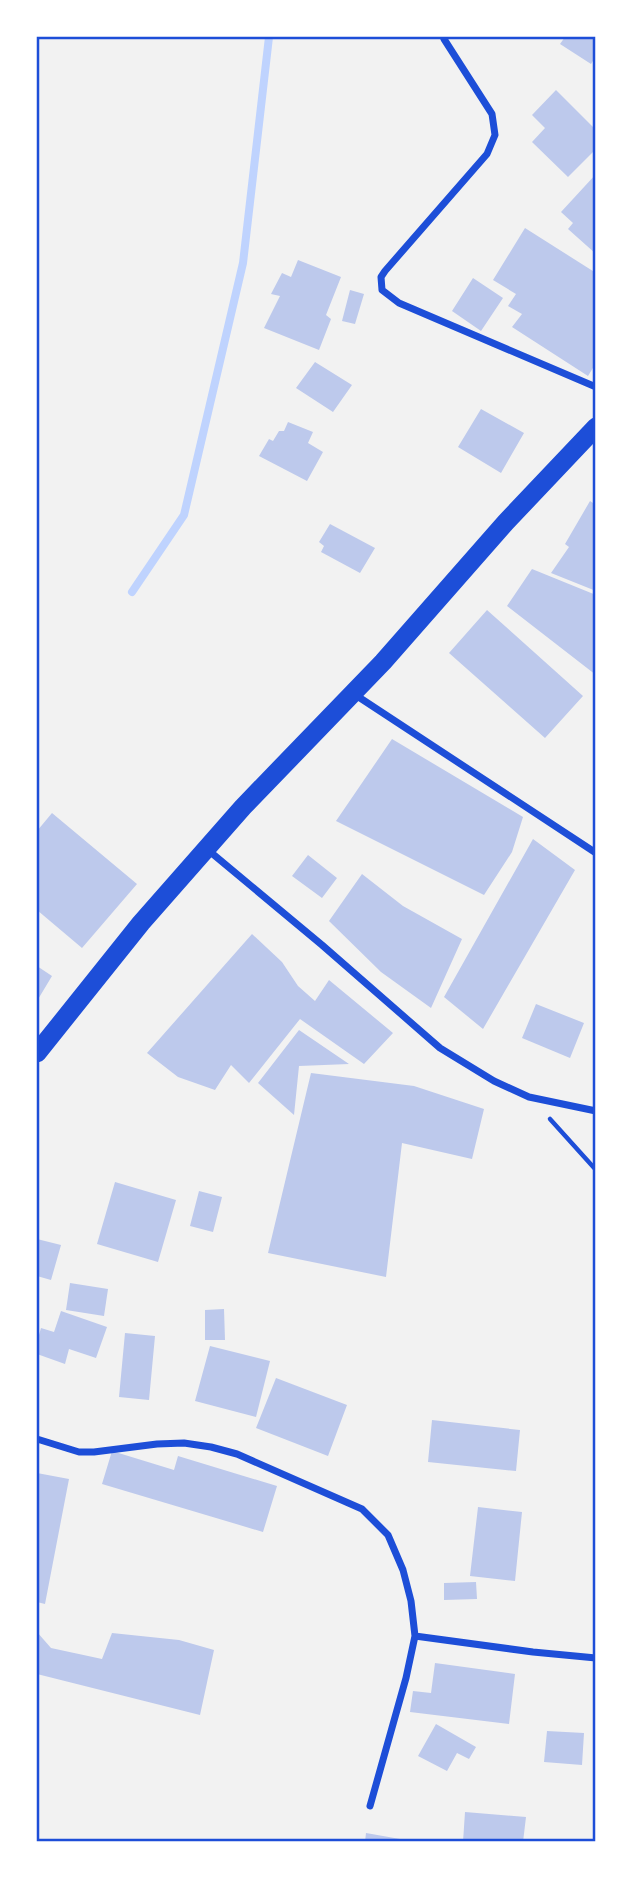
<svg xmlns="http://www.w3.org/2000/svg" width="633" height="1879" viewBox="0 0 633 1879" font-family="'Noto Serif',serif">
<style>
.lines{fill:none;stroke-linecap:round;stroke-linejoin:round}
.stream{stroke:#bfd3fe;stroke-width:8}
.building{fill:#bdc9ec}
.path{stroke:#1d4ed8;stroke-width:4.5}
.minor{stroke:#1d4ed8;stroke-width:7}
.trunk{stroke:#1d4ed8;stroke-width:19}
.neatline{fill:none;stroke:#1d4ed8;stroke-width:2.5}
</style>
<rect width="100%" height="100%" fill="#f2f2f2"/>
<g class="lines">
<path class="stream" d="M 132,592 L 184,515 L 243,263 L 269,37"/>
</g>
<path class="building" d="M 565,37 L 596,37 L 596,56 L 591,64 L 560,44 Z
M 556,90 L 596,130 L 596,149 L 568,177 L 532,142 L 545,128 L 532,115 Z
M 596,174 L 596,254 L 568,229 L 573,223 L 561,212 Z
M 525,228 L 596,273 L 596,363 L 588,376 L 512,327 L 522,314 L 508,306 L 516,294 L 493,280 Z
M 298,260 L 341,277 L 326,315 L 331,319 L 319,350 L 264,328 L 280,296 L 271,294 L 282,273 L 291,277 Z
M 473,278 L 503,298 L 481,331 L 452,311 Z
M 350,290 L 364,294 L 355,324 L 342,321 Z
M 315,362 L 352,385 L 333,412 L 296,388 Z
M 481,409 L 524,433 L 501,473 L 458,447 Z
M 288,422 L 313,432 L 308,443 L 323,452 L 307,481 L 259,456 L 269,439 L 273,441 L 279,431 L 284,431 Z
M 590,501 L 596,505 L 596,591 L 551,573 L 569,547 L 565,544 Z
M 330,524 L 375,548 L 360,573 L 321,552 L 324,546 L 319,542 Z
M 532,569 L 596,595 L 596,675 L 507,606 Z
M 487,610 L 583,696 L 545,738 L 449,653 Z
M 392,739 L 523,817 L 512,852 L 484,895 L 336,821 Z
M 52,813 L 137,884 L 82,948 L 37,910 L 37,831 Z
M 533,839 L 575,870 L 483,1029 L 444,997 Z
M 308,855 L 337,878 L 322,898 L 292,876 Z
M 362,874 L 403,906 L 462,939 L 431,1008 L 381,972 L 329,921 Z
M 252,934 L 282,962 L 298,986 L 315,1001 L 329,980 L 393,1033 L 364,1064 L 300,1019 L 249,1083 L 231,1065 L 215,1090 L 178,1077 L 147,1053 Z
M 37,966 L 52,976 L 37,1001 Z
M 536,1004 L 584,1023 L 570,1058 L 522,1038 Z
M 299,1030 L 349,1064 L 299,1066 L 294,1115 L 258,1083 Z
M 311,1073 L 414,1086 L 484,1109 L 472,1159 L 402,1143 L 386,1277 L 268,1253 Z
M 115,1182 L 176,1200 L 158,1262 L 97,1244 Z
M 199,1191 L 222,1197 L 213,1232 L 190,1226 Z
M 37,1239 L 61,1245 L 51,1280 L 37,1276 Z
M 70,1283 L 108,1289 L 104,1316 L 66,1310 Z
M 224,1309 L 225,1340 L 205,1340 L 205,1310 Z
M 61,1311 L 107,1327 L 96,1358 L 69,1349 L 65,1364 L 37,1354 L 37,1342 L 41,1328 L 54,1332 Z
M 125,1333 L 155,1336 L 149,1400 L 119,1397 Z
M 210,1346 L 270,1361 L 256,1417 L 195,1401 Z
M 276,1378 L 347,1405 L 328,1456 L 256,1428 Z
M 432,1420 L 520,1430 L 516,1471 L 428,1462 Z
M 112,1451 L 174,1470 L 178,1456 L 277,1486 L 263,1532 L 102,1484 Z
M 37,1473 L 69,1479 L 45,1604 L 37,1602 Z
M 478,1507 L 522,1512 L 515,1581 L 470,1576 Z
M 476,1582 L 477,1599 L 444,1600 L 444,1583 Z
M 37,1632 L 51,1648 L 102,1659 L 112,1633 L 179,1640 L 214,1650 L 200,1715 L 37,1674 Z
M 435,1663 L 515,1674 L 509,1724 L 410,1712 L 413,1691 L 431,1693 Z
M 436,1724 L 476,1747 L 469,1759 L 457,1753 L 447,1771 L 418,1756 Z
M 547,1731 L 584,1733 L 582,1765 L 544,1762 Z
M 465,1812 L 526,1817 L 523,1842 L 463,1842 Z
M 366,1833 L 400,1839 L 399,1842 L 365,1842 Z"/>
<g class="lines">
<path class="path" d="M 550,1119 L 596,1170"/>
<path class="minor" d="M 444,39 L 492,114 L 495,135 L 487,154 L 385,271 L 381,277 L 382,290 L 399,303 L 596,387
M 354,694 L 596,853
M 208,850 L 322,945 L 440,1048 L 494,1081 L 529,1097 L 596,1111
M 37,1439 L 79,1452 L 94,1452 L 157,1444 L 184,1443 L 211,1447 L 237,1454 L 362,1509 L 388,1535 L 403,1570 L 411,1601 L 415,1636 L 406,1678 L 370,1806
M 415,1636 L 533,1652 L 596,1658"/>
<path class="trunk" d="M 37,1053 L 141,923 L 243,807 L 383,662 L 506,522 L 596,427"/>
</g>
<rect width="633" height="1879" fill="none" stroke="#ffffff" stroke-width="77"/>
<rect x="38" y="38" width="556" height="1802" class="neatline"/>
</svg>
